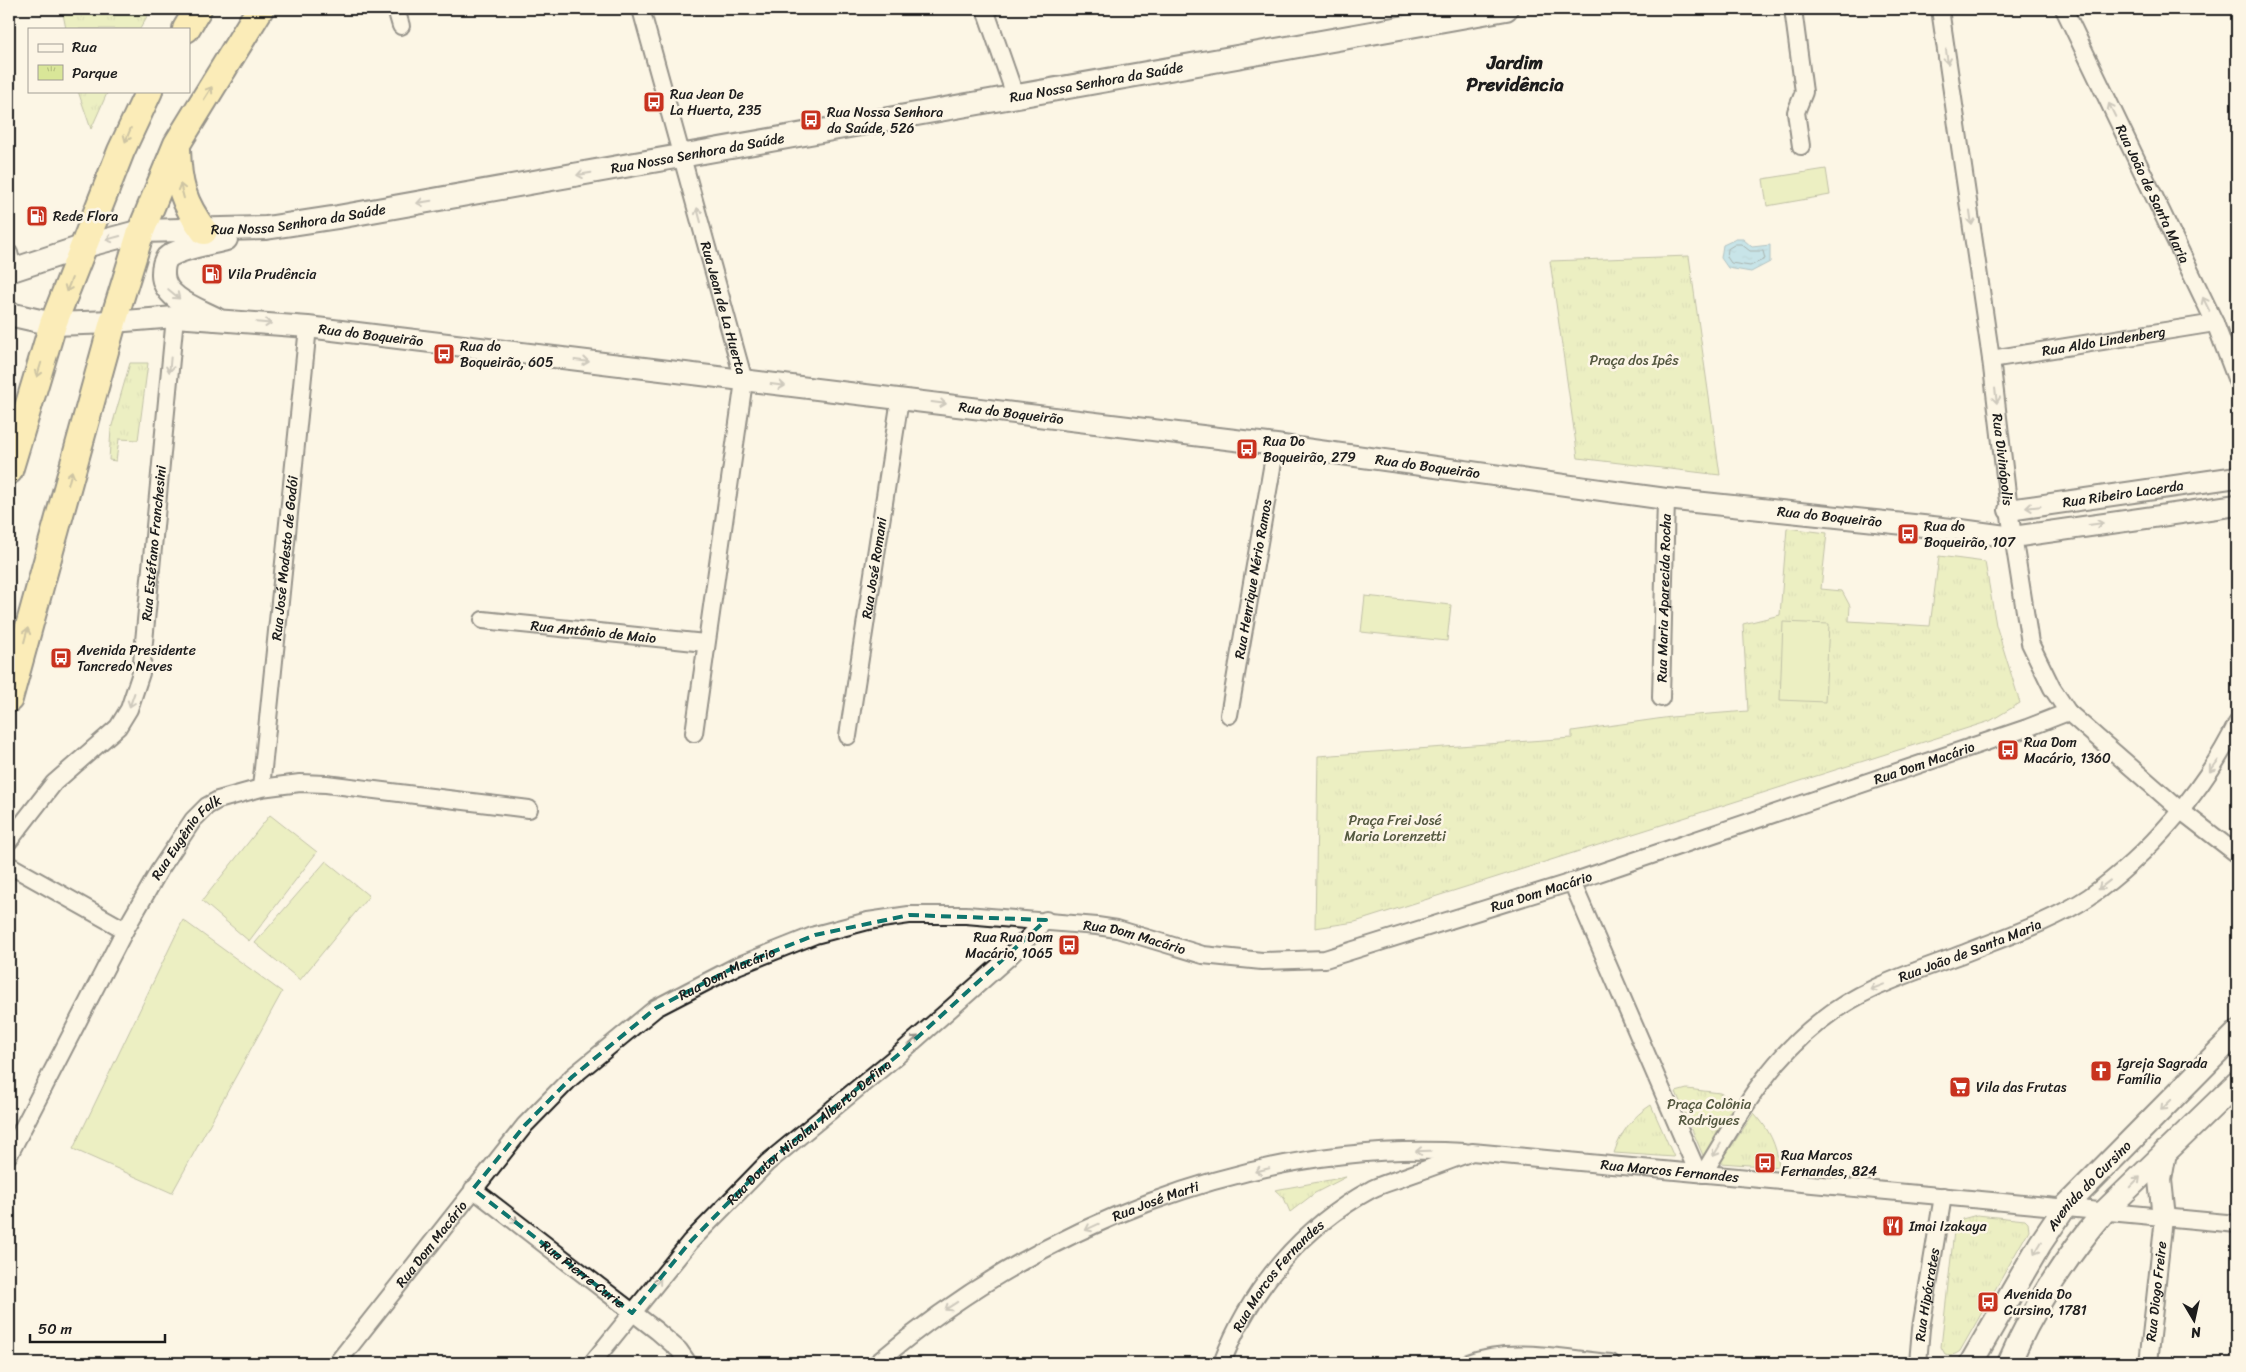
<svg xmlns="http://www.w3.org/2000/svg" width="2246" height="1372" viewBox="0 0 2246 1372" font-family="Sriracha,sans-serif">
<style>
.park{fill:url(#park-tufts);stroke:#7a815a}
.pitch{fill:#d9e698;stroke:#7a815a}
.water{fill:url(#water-ripples);stroke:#5d8798}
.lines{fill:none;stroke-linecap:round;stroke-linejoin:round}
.shore{stroke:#48646f;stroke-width:1}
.minor-casing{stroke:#1c1c1c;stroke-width:20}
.tertiary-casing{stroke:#1c1c1c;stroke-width:24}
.secondary-casing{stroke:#1c1c1c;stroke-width:26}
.trunk-casing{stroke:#1c1c1c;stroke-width:30}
.minor{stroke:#fcf5e5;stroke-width:16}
.tertiary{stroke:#fcf5e5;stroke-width:20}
.secondary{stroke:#fcf5e5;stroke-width:22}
.trunk{stroke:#fae180;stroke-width:26}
.oneway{stroke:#97938b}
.oneway2{stroke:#968853}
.marked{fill:none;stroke:#0f766e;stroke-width:4;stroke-dasharray:10 6;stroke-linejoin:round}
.labels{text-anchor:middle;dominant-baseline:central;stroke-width:5;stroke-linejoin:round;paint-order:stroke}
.street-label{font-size:14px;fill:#1c1c1c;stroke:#fcf5e5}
.poi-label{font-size:14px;fill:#1c1c1c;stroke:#fcf5e5;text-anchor:start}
.park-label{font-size:14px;fill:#555941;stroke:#fcf5e5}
.district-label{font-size:19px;font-weight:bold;fill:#1c1c1c;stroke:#fcf5e5}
</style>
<defs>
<pattern id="park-tufts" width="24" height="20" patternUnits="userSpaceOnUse" patternTransform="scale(1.25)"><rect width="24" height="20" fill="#d9e698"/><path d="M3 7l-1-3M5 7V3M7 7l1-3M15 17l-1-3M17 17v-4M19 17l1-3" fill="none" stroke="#bac582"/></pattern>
<pattern id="water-ripples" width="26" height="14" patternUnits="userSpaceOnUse" patternTransform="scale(1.25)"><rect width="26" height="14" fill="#89cfeb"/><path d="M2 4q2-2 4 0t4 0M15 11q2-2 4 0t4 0" fill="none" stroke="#76b1c9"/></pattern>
</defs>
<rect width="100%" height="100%" fill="#fcf5e5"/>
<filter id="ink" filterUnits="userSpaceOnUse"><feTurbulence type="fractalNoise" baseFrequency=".02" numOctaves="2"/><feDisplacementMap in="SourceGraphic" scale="10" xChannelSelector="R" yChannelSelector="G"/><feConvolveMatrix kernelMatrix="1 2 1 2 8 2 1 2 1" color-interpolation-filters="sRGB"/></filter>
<g filter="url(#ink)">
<path class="park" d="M 62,9 L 151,9 L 140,29 L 66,29 Z
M 78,91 L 108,91 L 91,129 Z
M 1689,256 L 1720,475 L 1578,458 L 1550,261 Z
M 130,363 L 148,363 L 138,440 L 119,439 L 116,461 L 109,460 L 111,429 Z
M 1787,528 L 1827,533 L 1821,589 L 1842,591 L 1850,606 L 1849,621 L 1930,626 L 1939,556 L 1985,562 L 1996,625 L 2020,703 L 1990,721 L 1355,922 L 1315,928 L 1318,756 L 1572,738 L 1572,731 L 1671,717 L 1748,711 L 1743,624 L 1780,615 Z
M 1687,1089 L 1720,1093 L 1739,1103 L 1705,1160 L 1676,1092 Z
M 1651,1105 L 1674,1157 L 1614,1153 C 1621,1132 1632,1117 1651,1105 Z
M 1754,1113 C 1769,1129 1777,1145 1779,1167 L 1720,1163 Z
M 1346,1177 L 1315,1193 L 1290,1212 L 1284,1198 L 1275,1190 Z
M 1977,1215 L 2025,1220 L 2028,1223 L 2029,1230 L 1960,1351 C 1955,1355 1951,1356 1945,1354 L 1941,1347 L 1954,1231 L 1962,1219 Z"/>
<path class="pitch" d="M 1826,169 L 1830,195 L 1767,206 L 1763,179 Z
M 1365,596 L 1451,605 L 1447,641 L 1361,632 Z
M 1783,622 L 1829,624 L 1825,702 L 1780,700 Z
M 270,815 L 317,852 L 249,941 L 202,901 Z
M 326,861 L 369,896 L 300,980 L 255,943 Z
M 183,920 L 282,992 L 172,1193 L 73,1149 Z"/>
<path class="water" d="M 1736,239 L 1743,239 L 1752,247 L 1770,245 L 1770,262 L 1751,272 L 1728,268 L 1721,258 L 1723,245 Z"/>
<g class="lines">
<path class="shore" d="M 1736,244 L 1741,244 L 1750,251 L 1763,251 L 1765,259 L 1750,266 L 1731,263 L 1727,257 L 1728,249 Z"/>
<g class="minor-casing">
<g id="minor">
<path d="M 396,9 L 401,26"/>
<path id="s1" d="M 641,9 L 744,381 L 694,733"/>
<path d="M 985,9 L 1015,95"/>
<path d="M 1793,9 L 1804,92 L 1796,112 L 1801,146"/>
<path id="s2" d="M 1940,9 L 1991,359 L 2009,510 L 2030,643 L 2052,688 L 2068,712 L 2180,810 L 2237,854"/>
<path id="s3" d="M 2064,9 L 2215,323 L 2237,381"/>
<path d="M 9,253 L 13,269"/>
<path id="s4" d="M 1991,359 L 2215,323"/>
<path id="s5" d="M 483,620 L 705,643"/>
<path id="s6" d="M 1661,698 L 1666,499"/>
<path id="s7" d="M 1229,715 L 1276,445"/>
<path id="s8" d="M 848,736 L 900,399"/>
<path id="s9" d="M 261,788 L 308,327"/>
<path id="s10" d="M 9,841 L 54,783 L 118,727 L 129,709 L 141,673 L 175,317"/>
<path d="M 9,865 L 125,930"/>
<path d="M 1572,882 L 1698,1173"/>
<path id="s11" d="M 9,1155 L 125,930 L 159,871 L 193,820 L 207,806 L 218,800 L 261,788 L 300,783 L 326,784 L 529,809"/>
<path id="s12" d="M 1703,1174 C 1738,1117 1766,1064 1819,1022 C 1862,987 1915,972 1965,953 C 2005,937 2053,921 2089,897 C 2148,856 2206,788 2237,723"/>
<path id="s13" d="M 473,1189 L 657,1331 L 679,1350 L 688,1363"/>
<path id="s14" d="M 337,1363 L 525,1125 L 572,1077 L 656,1008 L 737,966 L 815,935 L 868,921 L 909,915 L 966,915 L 1097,926 L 1117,929 L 1203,955 L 1262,961 L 1325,959 L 1572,882 L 2027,728 L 2068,712"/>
<path id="s15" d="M 592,1363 L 690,1242 L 767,1163 L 898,1055 L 1008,958 L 1046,920"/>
<path id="s16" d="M 877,1363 C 1036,1227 1253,1139 1465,1152"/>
<path id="s17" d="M 1222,1363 C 1250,1289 1302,1227 1372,1189 C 1382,1184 1394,1181 1404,1177 C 1427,1169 1449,1161 1472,1152 L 2237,1224"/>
<path d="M 1468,1363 C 1512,1346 1564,1359 1611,1363"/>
<path id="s18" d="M 1918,1363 L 1921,1328 L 1943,1196"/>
<path id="s19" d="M 2148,1363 L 2164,1218"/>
</g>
</g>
<g class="tertiary-casing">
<g id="tertiary">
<path id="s20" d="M 113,322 L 175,317 L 308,327 L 1276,445 L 1666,499 L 1961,530 L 2013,537 L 2237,505"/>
<path id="s21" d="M 2009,510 L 2237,477"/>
</g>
</g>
<g class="secondary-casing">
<g id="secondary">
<path id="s22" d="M 9,271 L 85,246 L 141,231 L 266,228 L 338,217 L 1506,9"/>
<path d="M 9,314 L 53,324 L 113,322"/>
<path d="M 216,319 C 197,309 162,298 163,273 C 163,268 164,262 167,258 C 176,249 212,243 226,239"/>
<path d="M 2164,1218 L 2160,1180 L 2165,1152"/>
<path id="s23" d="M 1971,1363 L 2040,1244 L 2065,1207 L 2237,1033"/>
<path d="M 2009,1363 C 2033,1308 2065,1258 2104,1212 L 2237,1083"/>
</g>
</g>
<g class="trunk-casing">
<path id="trunk" d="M 186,29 L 198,9
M 177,149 C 178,184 183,203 204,231
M 9,471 L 53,324 L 121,151 L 149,91
M 9,699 L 113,322 L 141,231 L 177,144 L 260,9"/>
</g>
<use href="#minor" class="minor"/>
<use href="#tertiary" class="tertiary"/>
<use href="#secondary" class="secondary"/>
<use href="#trunk" class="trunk"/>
</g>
<defs><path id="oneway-shaft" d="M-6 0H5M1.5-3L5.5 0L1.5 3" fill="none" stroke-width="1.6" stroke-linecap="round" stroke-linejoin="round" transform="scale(1.25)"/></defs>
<g class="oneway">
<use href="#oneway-shaft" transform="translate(1947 57) rotate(82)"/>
<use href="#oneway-shaft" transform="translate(2112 110) rotate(-116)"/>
<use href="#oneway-shaft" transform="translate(584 174) rotate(170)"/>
<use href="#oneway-shaft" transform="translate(424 202) rotate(170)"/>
<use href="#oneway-shaft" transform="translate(699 215) rotate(-105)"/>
<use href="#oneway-shaft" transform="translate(1971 218) rotate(82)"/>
<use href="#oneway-shaft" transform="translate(113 238) rotate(165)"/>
<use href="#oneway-shaft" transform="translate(174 294) rotate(40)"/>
<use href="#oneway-shaft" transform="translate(2206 304) rotate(-116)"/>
<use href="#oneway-shaft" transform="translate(264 323) rotate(5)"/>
<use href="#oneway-shaft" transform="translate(582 361) rotate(7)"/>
<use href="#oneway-shaft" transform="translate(170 365) rotate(95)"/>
<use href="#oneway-shaft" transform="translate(778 385) rotate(7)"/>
<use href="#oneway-shaft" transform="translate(1996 396) rotate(83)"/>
<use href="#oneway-shaft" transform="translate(939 403) rotate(7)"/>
<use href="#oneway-shaft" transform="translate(2033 507) rotate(174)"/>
<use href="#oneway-shaft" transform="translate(2096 524) rotate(-8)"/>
<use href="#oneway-shaft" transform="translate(132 700) rotate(109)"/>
<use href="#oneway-shaft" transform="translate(2214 766) rotate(127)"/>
<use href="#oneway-shaft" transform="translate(2104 885) rotate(142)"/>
<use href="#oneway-shaft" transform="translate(1877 987) rotate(159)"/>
<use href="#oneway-shaft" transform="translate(913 1041) rotate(-42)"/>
<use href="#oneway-shaft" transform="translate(2166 1105) rotate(135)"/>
<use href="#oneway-shaft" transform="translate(1717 1150) rotate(121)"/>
<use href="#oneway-shaft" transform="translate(1423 1151) rotate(178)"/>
<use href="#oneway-shaft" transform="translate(1262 1170) rotate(167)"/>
<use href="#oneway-shaft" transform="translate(2135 1182) rotate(-45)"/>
<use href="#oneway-shaft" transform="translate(512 1218) rotate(39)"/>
<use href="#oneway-shaft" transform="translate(1092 1227) rotate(155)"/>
<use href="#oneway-shaft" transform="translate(2038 1248) rotate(121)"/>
<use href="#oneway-shaft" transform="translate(656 1284) rotate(-51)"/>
<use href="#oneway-shaft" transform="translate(951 1306) rotate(147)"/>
</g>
<g class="oneway2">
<use href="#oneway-shaft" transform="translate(208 93) rotate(-58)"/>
<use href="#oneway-shaft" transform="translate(128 135) rotate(112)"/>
<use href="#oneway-shaft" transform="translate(182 191) rotate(-105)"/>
<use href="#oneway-shaft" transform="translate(69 285) rotate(112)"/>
<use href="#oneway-shaft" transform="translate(39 370) rotate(107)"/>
<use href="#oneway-shaft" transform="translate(70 478) rotate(-75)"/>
<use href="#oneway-shaft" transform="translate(26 635) rotate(-75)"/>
</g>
</g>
<path d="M0 0H2246V1372H0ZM 909,915 L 1046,920 L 898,1055 L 767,1163 L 690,1242 L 632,1313 L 473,1189 L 525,1125 L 572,1077 L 656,1008 L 737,966 L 815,935 Z" fill="#fcf5e5" fill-opacity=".55" fill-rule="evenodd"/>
<path class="marked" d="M 909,915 L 1046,920 L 898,1055 L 767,1163 L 690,1242 L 632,1313 L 473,1189 L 525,1125 L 572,1077 L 656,1008 L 737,966 L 815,935 Z"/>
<defs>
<g id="bus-square" transform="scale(1.125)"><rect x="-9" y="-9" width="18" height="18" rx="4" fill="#c8321e" stroke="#fcf5e5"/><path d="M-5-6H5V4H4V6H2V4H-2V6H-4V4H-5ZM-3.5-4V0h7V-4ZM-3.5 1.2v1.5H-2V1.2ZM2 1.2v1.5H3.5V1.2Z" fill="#fff"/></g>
<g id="fuel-square" transform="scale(1.125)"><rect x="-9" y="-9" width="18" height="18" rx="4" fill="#c8321e" stroke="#fcf5e5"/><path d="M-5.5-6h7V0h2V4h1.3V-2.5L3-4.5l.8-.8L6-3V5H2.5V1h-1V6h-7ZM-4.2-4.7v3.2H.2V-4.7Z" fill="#fff"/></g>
<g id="church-square" transform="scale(1.125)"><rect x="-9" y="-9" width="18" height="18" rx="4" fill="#c8321e" stroke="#fcf5e5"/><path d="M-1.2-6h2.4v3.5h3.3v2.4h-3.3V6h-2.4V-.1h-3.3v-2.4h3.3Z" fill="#fff"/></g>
<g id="supermarket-square" transform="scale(1.125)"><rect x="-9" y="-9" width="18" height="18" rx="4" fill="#c8321e" stroke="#fcf5e5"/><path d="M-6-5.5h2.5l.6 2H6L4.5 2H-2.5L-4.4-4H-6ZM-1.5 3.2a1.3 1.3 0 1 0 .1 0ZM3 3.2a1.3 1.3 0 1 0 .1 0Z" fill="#fff"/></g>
<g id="restaurant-square" transform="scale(1.125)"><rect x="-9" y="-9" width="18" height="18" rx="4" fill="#c8321e" stroke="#fcf5e5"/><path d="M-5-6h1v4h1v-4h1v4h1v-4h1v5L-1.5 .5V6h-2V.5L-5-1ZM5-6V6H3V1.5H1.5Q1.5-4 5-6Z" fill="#fff"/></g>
</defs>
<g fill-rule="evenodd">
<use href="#bus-square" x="654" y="102"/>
<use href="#bus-square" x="811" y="120"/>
<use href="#fuel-square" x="37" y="216"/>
<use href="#fuel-square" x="212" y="274"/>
<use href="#bus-square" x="444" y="354"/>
<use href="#bus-square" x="1247" y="449"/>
<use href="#bus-square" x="1908" y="534"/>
<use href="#bus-square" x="61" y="658"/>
<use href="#bus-square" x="2008" y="750"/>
<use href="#bus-square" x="1069" y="945"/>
<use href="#church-square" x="2101" y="1071"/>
<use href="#supermarket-square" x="1960" y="1087"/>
<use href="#bus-square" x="1765" y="1163"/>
<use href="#restaurant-square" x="1893" y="1226"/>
<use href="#bus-square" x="1988" y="1302"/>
</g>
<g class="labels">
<g class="street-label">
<text stroke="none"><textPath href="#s22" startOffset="1106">Rua Nossa Senhora da Saúde</textPath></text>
<text stroke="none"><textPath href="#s22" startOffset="701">Rua Nossa Senhora da Saúde</textPath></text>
<text stroke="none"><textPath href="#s3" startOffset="205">Rua João de Santa Maria</textPath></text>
<text stroke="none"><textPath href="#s22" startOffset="296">Rua Nossa Senhora da Saúde</textPath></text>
<text stroke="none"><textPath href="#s1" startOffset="310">Rua Jean de La Huerta</textPath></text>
<text stroke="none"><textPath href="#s20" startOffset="259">Rua do Boqueirão</textPath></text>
<text stroke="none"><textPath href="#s4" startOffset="114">Rua Aldo Lindenberg</textPath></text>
<text stroke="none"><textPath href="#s20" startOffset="904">Rua do Boqueirão</textPath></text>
<text stroke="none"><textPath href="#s2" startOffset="455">Rua Divinópolis</textPath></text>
<text stroke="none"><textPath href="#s20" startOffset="1324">Rua do Boqueirão</textPath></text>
<text stroke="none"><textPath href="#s21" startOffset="115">Rua Ribeiro Lacerda</textPath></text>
<text stroke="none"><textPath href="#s20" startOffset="1729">Rua do Boqueirão</textPath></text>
<text stroke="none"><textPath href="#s10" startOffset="348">Rua Estéfano Franchesini</textPath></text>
<text stroke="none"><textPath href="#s9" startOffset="231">Rua José Modesto de Godói</textPath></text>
<text stroke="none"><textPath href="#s8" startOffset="170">Rua José Romani</textPath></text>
<text stroke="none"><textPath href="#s7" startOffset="138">Rua Henrique Nério Ramos</textPath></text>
<text stroke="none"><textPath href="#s6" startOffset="100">Rua Maria Aparecida Rocha</textPath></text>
<text stroke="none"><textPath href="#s5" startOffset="111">Rua Antônio de Maio</textPath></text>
<text stroke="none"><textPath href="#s14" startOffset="1802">Rua Dom Macário</textPath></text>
<text stroke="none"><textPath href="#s11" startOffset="365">Rua Eugênio Falk</textPath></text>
<text stroke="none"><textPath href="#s14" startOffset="1398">Rua Dom Macário</textPath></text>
<text stroke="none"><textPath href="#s14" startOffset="978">Rua Dom Macário</textPath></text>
<text stroke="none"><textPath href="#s12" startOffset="360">Rua João de Santa Maria</textPath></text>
<text stroke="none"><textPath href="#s14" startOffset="558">Rua Dom Macário</textPath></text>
<text stroke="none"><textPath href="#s15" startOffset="318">Rua Doutor Nicolau Alberto Defina</textPath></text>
<text stroke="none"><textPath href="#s17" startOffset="540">Rua Marcos Fernandes</textPath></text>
<text stroke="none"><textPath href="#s23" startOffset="214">Avenida do Cursino</textPath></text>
<text stroke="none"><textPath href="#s16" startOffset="324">Rua José Marti</textPath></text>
<text stroke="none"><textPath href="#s14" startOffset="152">Rua Dom Macário</textPath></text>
<text stroke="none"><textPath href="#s13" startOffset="139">Rua Pierre Curie</textPath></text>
<text stroke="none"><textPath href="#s17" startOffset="105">Rua Marcos Fernandes</textPath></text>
<text stroke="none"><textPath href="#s19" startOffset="72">Rua Diogo Freire</textPath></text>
<text stroke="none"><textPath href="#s18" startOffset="69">Rua Hipócrates</textPath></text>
</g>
<g class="poi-label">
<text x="670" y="94">Rua Jean De<tspan x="670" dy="16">La Huerta, 235</tspan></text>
<text x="827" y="112">Rua Nossa Senhora<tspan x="827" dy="16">da Saúde, 526</tspan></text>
<text x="53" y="216">Rede Flora</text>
<text x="228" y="274">Vila Prudência</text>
<text x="460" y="346">Rua do<tspan x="460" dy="16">Boqueirão, 605</tspan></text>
<text x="1263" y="441">Rua Do<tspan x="1263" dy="16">Boqueirão, 279</tspan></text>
<text x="1924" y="526">Rua do<tspan x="1924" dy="16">Boqueirão, 107</tspan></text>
<text x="77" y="650">Avenida Presidente<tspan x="77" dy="16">Tancredo Neves</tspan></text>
<text x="2024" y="742">Rua Dom<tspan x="2024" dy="16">Macário, 1360</tspan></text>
<text x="1053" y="937" text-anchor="end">Rua Rua Dom<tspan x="1053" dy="16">Macário, 1065</tspan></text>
<text x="2117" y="1063">Igreja Sagrada<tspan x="2117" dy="16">Família</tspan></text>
<text x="1976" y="1087">Vila das Frutas</text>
<text x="1781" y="1155">Rua Marcos<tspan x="1781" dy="16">Fernandes, 824</tspan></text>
<text x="1909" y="1226">Imai Izakaya</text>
<text x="2004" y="1294">Avenida Do<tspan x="2004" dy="16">Cursino, 1781</tspan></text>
</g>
<g class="park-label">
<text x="1634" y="360">Praça dos Ipês</text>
<text x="1395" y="820">Praça Frei José<tspan x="1395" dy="16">Maria Lorenzetti</tspan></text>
<text x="1709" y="1104">Praça Colônia<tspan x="1709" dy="16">Rodrigues</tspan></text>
</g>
<g class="district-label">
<text x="1515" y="62">Jardim<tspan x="1515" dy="22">Previdência</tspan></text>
</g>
</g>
<rect width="2246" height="1372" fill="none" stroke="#fcf5e5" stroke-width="30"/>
<rect x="15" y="15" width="2216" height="1342" fill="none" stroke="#1c1c1c" stroke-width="2" filter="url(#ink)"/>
<rect x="28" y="28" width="162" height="65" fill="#fcf5e5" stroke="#a29e95"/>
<rect x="38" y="44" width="25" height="8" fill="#fcf5e5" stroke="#a29e95"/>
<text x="72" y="52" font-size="15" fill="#1c1c1c">Rua</text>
<rect x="38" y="65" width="25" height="15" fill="url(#park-tufts)" stroke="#a29e95"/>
<text x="72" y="78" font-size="15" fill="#1c1c1c">Parque</text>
<g transform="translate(2194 1320) rotate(171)" stroke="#fcf5e5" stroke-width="4" paint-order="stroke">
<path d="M0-4L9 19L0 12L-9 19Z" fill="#1c1c1c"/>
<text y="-8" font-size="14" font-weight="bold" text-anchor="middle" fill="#1c1c1c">N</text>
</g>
<path d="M30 1334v8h135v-8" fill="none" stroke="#1c1c1c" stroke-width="2.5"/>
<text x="38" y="1334" font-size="15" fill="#1c1c1c" stroke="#fcf5e5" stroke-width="4" paint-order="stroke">50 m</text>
</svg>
